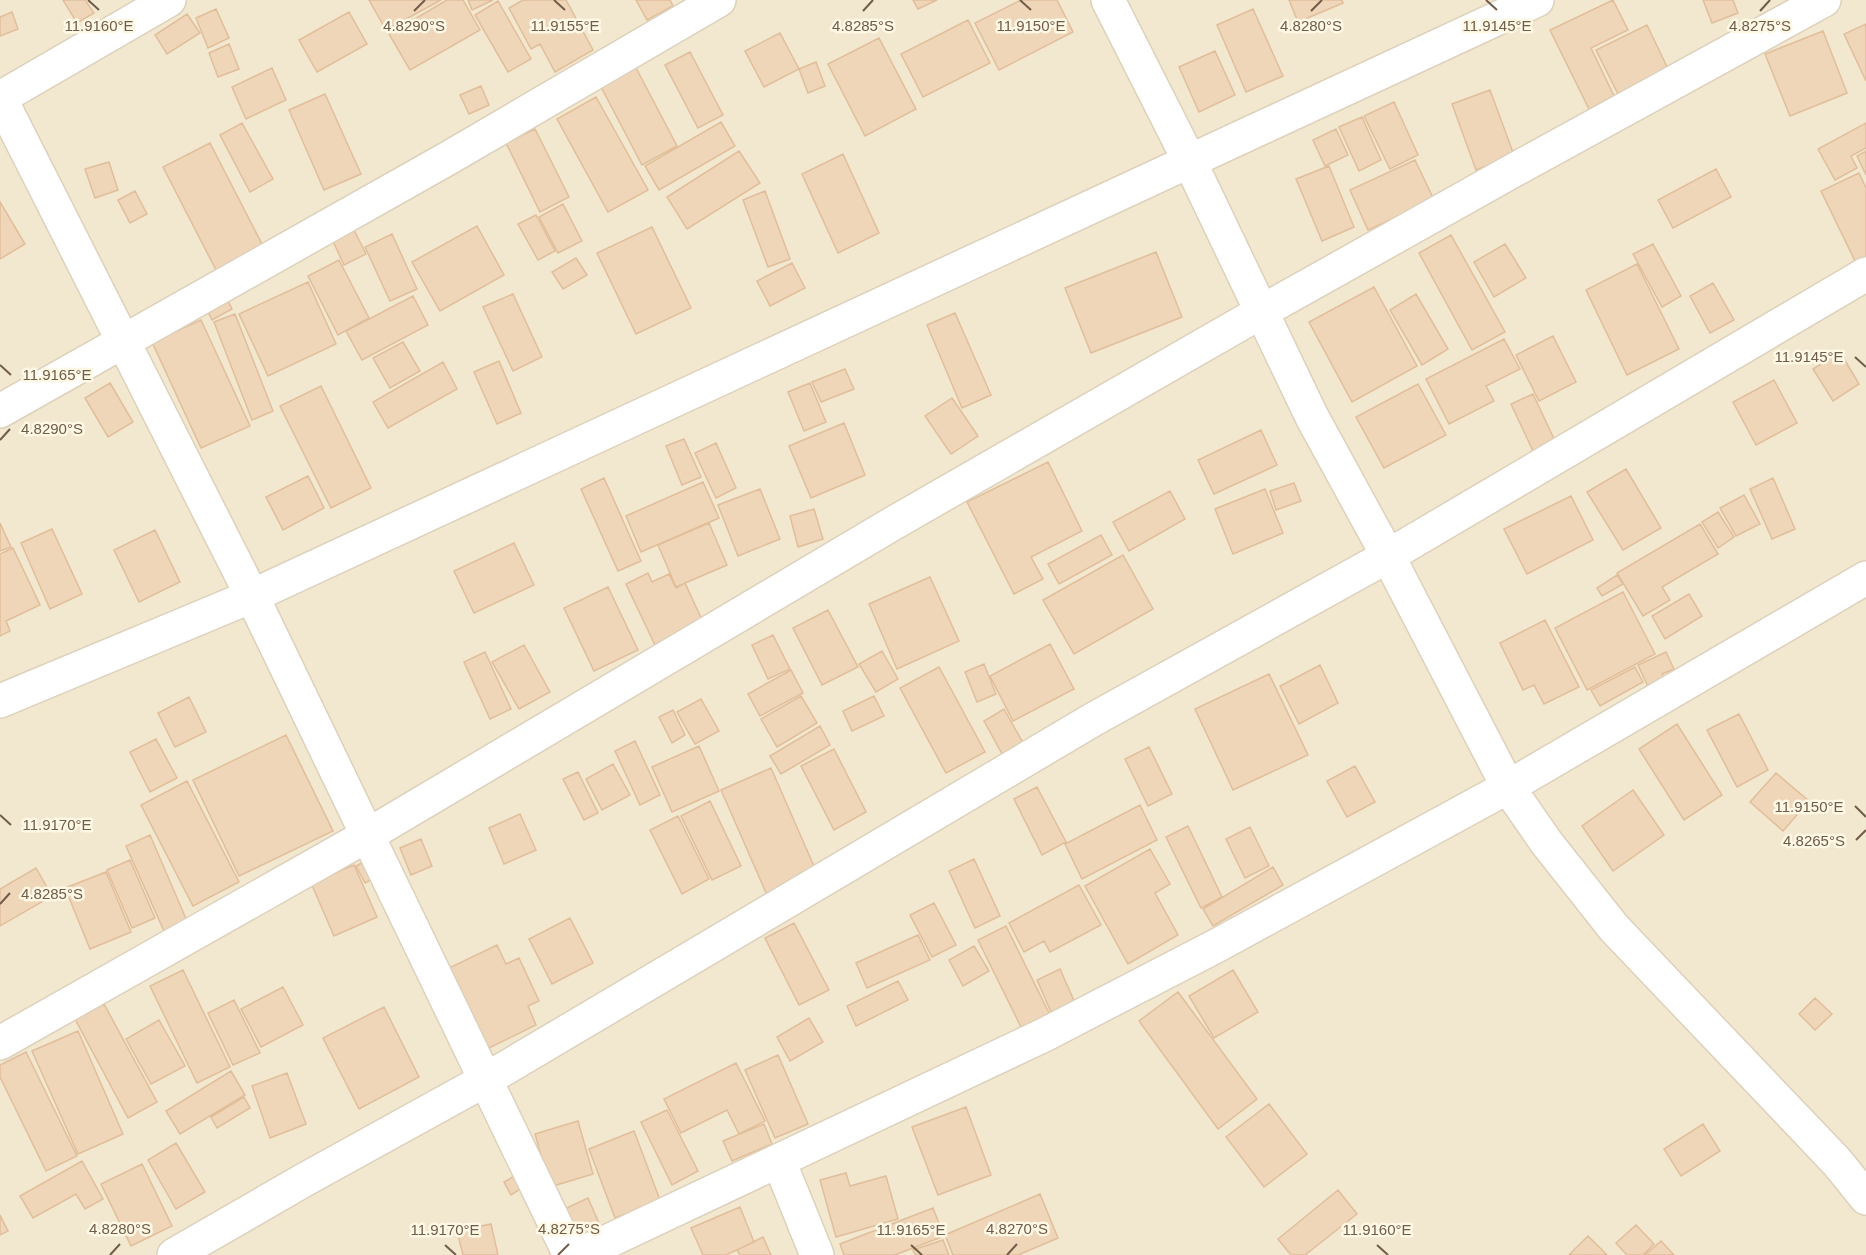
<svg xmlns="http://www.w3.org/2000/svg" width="1866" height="1255" viewBox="0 0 1866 1255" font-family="Helvetica,sans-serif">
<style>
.residential{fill:#f2e7cf}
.building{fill:#efd6b9;stroke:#e1be9a;stroke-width:1.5}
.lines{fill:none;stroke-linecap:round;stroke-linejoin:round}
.minor-casing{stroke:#ded1bc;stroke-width:36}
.minor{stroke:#fff;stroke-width:33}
.ticks{fill:none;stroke:#705c49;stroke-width:2}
.ticks-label{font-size:15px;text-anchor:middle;fill:#705c49;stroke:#fef8e5;stroke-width:5;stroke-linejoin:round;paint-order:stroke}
</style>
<rect width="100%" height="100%" fill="#fbf4e0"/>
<path class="residential" d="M 0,0 L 1866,0 L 1866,1255 L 0,1255 Z"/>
<path class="building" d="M 63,0 L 85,0 L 94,13 L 77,23 Z
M 369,0 L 441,0 L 386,30 Z
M 447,0 L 463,0 L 480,30 L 410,70 L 389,34 Z
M 468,0 L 493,0 L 472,10 Z
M 523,0 L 566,0 L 593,50 L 555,72 L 540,44 L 531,49 L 509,8 Z
M 636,0 L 670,0 L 673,6 L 647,20 Z
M 913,0 L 937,0 L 918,9 Z
M 1021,0 L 1057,0 L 1073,32 L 999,70 L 975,23 Z
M 1289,0 L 1342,0 L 1343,3 L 1298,22 Z
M 1613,0 L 1628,30 L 1591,48 L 1614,96 L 1589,109 L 1550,30 Z
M 1703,0 L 1733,0 L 1738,13 L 1712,23 Z
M 498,1 L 531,59 L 508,72 L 475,15 Z
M 216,9 L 229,38 L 208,48 L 196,18 Z
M 1253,9 L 1283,76 L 1246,92 L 1217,25 Z
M 12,12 L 18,29 L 0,36 L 0,17 Z
M 349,12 L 367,44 L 317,72 L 299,40 Z
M 187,14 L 200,33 L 167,54 L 155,35 Z
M 968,20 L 990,63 L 923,97 L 901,54 Z
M 1866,24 L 1866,81 L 1844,34 Z
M 1647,25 L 1670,73 L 1620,98 L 1596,50 Z
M 1823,31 L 1847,93 L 1790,116 L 1765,54 Z
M 780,33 L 799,69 L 764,87 L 745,51 Z
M 879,38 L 916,109 L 865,136 L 828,64 Z
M 229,44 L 239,69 L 218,77 L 209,53 Z
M 1215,51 L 1235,95 L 1199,112 L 1179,67 Z
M 690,52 L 723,115 L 698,128 L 665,65 Z
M 816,62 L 825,86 L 808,93 L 799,69 Z
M 635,66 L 677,146 L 642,165 L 600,85 Z
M 272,68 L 286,100 L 246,119 L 232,87 Z
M 481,86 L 489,105 L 469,114 L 460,95 Z
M 1490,90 L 1514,155 L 1476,170 L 1452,104 Z
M 325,94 L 361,174 L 324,190 L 289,110 Z
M 596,97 L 648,190 L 608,212 L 557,119 Z
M 1394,102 L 1418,155 L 1390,169 L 1364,116 Z
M 1362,117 L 1381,160 L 1359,171 L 1339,127 Z
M 721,122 L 735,146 L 659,190 L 645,166 Z
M 242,123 L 273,179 L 250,192 L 220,135 Z
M 1866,123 L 1866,148 L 1851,156 L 1857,168 L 1835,180 L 1818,149 Z
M 535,129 L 569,197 L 540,212 L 506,143 Z
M 1336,129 L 1348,155 L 1325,166 L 1313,140 Z
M 210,143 L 263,246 L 216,270 L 163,167 Z
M 739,151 L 760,183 L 687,229 L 667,197 Z
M 1866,151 L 1866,175 L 1857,156 Z
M 843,154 L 879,233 L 838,253 L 802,174 Z
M 1415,160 L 1434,200 L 1368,230 L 1350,190 Z
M 109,162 L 118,190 L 95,198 L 85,169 Z
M 1329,166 L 1354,227 L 1322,241 L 1296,179 Z
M 1716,169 L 1731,197 L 1673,228 L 1658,200 Z
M 1859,173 L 1866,188 L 1866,260 L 1857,265 L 1821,191 Z
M 135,191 L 147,214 L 130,223 L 118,200 Z
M 765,191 L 790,259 L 768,267 L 743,200 Z
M 0,202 L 25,244 L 0,259 Z
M 563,204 L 582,241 L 558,253 L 539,217 Z
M 536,215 L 555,251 L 538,260 L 518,224 Z
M 477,226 L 504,275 L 440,311 L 412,262 Z
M 652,227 L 691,308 L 636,334 L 597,253 Z
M 353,228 L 366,254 L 344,265 L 332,239 Z
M 392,234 L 417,289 L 390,301 L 365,247 Z
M 1451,235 L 1505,332 L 1472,350 L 1419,253 Z
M 1505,244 L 1526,278 L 1494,297 L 1474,262 Z
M 1653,244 L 1681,296 L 1662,307 L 1633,254 Z
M 1156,252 L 1182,317 L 1091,353 L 1065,288 Z
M 576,258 L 587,275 L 563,289 L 552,272 Z
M 339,260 L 369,318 L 338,335 L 308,276 Z
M 792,263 L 805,288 L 770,306 L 757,281 Z
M 1637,264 L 1679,349 L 1627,375 L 1586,290 Z
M 308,282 L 336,344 L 268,376 L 239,314 Z
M 1713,283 L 1734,320 L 1710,333 L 1690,296 Z
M 1374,287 L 1417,366 L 1352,402 L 1309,322 Z
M 513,294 L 542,357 L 513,371 L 483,307 Z
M 1416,294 L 1448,349 L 1422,365 L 1390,310 Z
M 413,296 L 428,325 L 362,360 L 346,331 Z
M 227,299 L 232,309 L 212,320 L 207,310 Z
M 955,313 L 991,395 L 962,408 L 927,325 Z
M 235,314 L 273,411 L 252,420 L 214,322 Z
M 201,320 L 250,426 L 201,448 L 152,342 Z
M 1553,336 L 1576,382 L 1539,401 L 1516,355 Z
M 1504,339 L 1520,369 L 1486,386 L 1494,401 L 1449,424 L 1426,379 Z
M 403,342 L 420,371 L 390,388 L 373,358 Z
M 1840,352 L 1859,384 L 1833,401 L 1813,369 Z
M 499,361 L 521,413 L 497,424 L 474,372 Z
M 443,362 L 457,389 L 388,428 L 373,402 Z
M 845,369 L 854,389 L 821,402 L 812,382 Z
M 1774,380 L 1797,423 L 1756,445 L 1733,402 Z
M 110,383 L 133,422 L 108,437 L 85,398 Z
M 810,383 L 826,422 L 804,431 L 788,392 Z
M 1418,384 L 1446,435 L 1384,468 L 1356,417 Z
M 321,386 L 371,488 L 331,508 L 280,406 Z
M 1533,394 L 1555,441 L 1533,451 L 1511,404 Z
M 952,398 L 978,436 L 951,454 L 925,416 Z
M 844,423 L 865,475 L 811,498 L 789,446 Z
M 1261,430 L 1277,465 L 1214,494 L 1198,460 Z
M 684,439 L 701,477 L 682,485 L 666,446 Z
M 716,443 L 736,488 L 716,498 L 695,453 Z
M 1048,462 L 1082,531 L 1031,557 L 1043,579 L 1014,594 L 967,502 Z
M 1626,469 L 1661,528 L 1623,550 L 1587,492 Z
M 308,476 L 324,508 L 283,530 L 266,497 Z
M 604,478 L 641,561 L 618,571 L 581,489 Z
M 1773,478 L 1795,529 L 1772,539 L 1750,489 Z
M 703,482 L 719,518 L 641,552 L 626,516 Z
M 1294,483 L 1301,501 L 1276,510 L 1270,491 Z
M 760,489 L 780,539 L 738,556 L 718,505 Z
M 1265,489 L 1283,533 L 1233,554 L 1215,509 Z
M 1170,491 L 1185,519 L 1129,551 L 1113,522 Z
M 1744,495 L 1760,524 L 1736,536 L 1720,508 Z
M 1571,496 L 1593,540 L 1527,574 L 1504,529 Z
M 814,509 L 823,539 L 798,547 L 790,516 Z
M 1718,512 L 1734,537 L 1718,548 L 1702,522 Z
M 0,523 L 11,547 L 0,551 Z
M 709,523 L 727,565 L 676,587 L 658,545 Z
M 1700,524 L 1718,554 L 1662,587 L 1670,600 L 1643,616 L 1617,573 Z
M 52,529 L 82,594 L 50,609 L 21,543 Z
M 155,530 L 180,582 L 139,602 L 114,550 Z
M 1101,535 L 1112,555 L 1059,584 L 1048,564 Z
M 514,543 L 534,585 L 474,613 L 454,571 Z
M 13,548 L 40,605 L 6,621 L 10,631 L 0,636 L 0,554 Z
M 1123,555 L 1153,609 L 1074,654 L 1043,600 Z
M 648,573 L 652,582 L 669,574 L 676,588 L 685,583 L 703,622 L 655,645 L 626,584 Z
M 1617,575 L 1623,584 L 1602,596 L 1597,588 Z
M 930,577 L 959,641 L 897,669 L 869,604 Z
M 608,587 L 638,650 L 594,671 L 564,608 Z
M 1623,592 L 1655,654 L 1587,690 L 1555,628 Z
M 1689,594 L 1702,616 L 1665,639 L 1652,616 Z
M 828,610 L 858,667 L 822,685 L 793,628 Z
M 1545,620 L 1579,687 L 1544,704 L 1534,685 L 1523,690 L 1500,643 Z
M 773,635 L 790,669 L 768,679 L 752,645 Z
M 1050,644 L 1074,689 L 1013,721 L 990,676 Z
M 524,645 L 550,692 L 519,709 L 492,662 Z
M 882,651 L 898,679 L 876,692 L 859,664 Z
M 485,652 L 511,709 L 490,719 L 464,662 Z
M 1666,652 L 1674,669 L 1662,674 L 1667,687 L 1652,695 L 1638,665 Z
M 984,664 L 996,694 L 977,702 L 965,672 Z
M 1320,665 L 1338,703 L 1299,724 L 1280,686 Z
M 939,667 L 985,752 L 946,773 L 900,688 Z
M 1635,667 L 1643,682 L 1600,706 L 1591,690 Z
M 791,670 L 803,693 L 760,716 L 748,694 Z
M 1269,674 L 1308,755 L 1233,790 L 1195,709 Z
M 801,696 L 817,723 L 777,747 L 761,719 Z
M 874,696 L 884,716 L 852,731 L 843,711 Z
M 189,697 L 206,732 L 175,747 L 158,713 Z
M 701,699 L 719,731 L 695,744 L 677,712 Z
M 1004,709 L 1027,750 L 1006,761 L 984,721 Z
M 673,710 L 685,735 L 672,743 L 659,717 Z
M 1739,714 L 1768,770 L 1737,787 L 1707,730 Z
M 1677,724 L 1722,795 L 1684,820 L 1639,749 Z
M 820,726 L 830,745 L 781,774 L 770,756 Z
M 286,735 L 333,831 L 239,876 L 193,780 Z
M 156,739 L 177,778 L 150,792 L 130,752 Z
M 635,741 L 660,795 L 640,805 L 615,751 Z
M 699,746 L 719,791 L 672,812 L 652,767 Z
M 1149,747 L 1172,794 L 1148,806 L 1125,759 Z
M 834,749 L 866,812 L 834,830 L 801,766 Z
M 613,764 L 630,795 L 602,810 L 586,779 Z
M 1355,766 L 1375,802 L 1347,817 L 1327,781 Z
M 771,768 L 817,873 L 767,895 L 721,790 Z
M 578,772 L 598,813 L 584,820 L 563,779 Z
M 1776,773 L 1809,801 L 1783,831 L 1750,802 Z
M 187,781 L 239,882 L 193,906 L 141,805 Z
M 1037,787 L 1066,842 L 1042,855 L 1014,799 Z
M 1633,790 L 1664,835 L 1613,871 L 1582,826 Z
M 710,801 L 741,866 L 712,880 L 681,816 Z
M 1140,805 L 1157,840 L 1082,879 L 1065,844 Z
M 520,814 L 536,850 L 504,864 L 489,828 Z
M 678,816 L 709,879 L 682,894 L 650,830 Z
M 1188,826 L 1222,897 L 1201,908 L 1166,837 Z
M 1250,827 L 1269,866 L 1245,878 L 1226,839 Z
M 150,835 L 187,921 L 164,931 L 126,846 Z
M 421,839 L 432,866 L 411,875 L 400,848 Z
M 1150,849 L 1170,884 L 1155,893 L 1178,935 L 1128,964 L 1085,886 Z
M 974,859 L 1000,916 L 975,928 L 949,871 Z
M 130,860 L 155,918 L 132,928 L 107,870 Z
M 367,860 L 375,878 L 365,883 L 356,866 Z
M 354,865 L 377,917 L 334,936 L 311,883 Z
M 1273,867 L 1283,885 L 1213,926 L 1203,909 Z
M 36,868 L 52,896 L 0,926 L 0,889 Z
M 106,872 L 131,932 L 90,949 L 65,888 Z
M 1079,885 L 1101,925 L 1050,952 L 1044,941 L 1024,952 L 1009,923 Z
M 934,903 L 956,945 L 932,957 L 910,915 Z
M 570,918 L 593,963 L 552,984 L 529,939 Z
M 794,923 L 829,990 L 799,1005 L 765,938 Z
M 1006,926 L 1050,1015 L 1022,1029 L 978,940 Z
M 918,935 L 930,960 L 867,988 L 856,963 Z
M 497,945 L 506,964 L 519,958 L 539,1001 L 528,1006 L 536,1025 L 487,1049 L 449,968 Z
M 974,946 L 989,971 L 963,986 L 949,960 Z
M 1060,969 L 1075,1003 L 1052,1014 L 1037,980 Z
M 183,970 L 230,1067 L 197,1083 L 150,986 Z
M 1233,970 L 1258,1012 L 1214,1038 L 1189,996 Z
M 898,981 L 908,1000 L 856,1026 L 847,1006 Z
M 283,987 L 303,1025 L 261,1047 L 241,1009 Z
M 1178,992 L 1257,1099 L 1218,1129 L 1139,1021 Z
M 1815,998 L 1832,1014 L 1815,1030 L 1799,1014 Z
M 234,1000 L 260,1053 L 233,1065 L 208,1013 Z
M 104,1004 L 157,1102 L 128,1118 L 75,1019 Z
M 384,1007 L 419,1077 L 359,1109 L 323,1038 Z
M 809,1018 L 823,1042 L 790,1061 L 777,1037 Z
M 159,1020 L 185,1066 L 151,1084 L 126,1039 Z
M 78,1031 L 123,1134 L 78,1154 L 32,1051 Z
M 26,1052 L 77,1156 L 46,1171 L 0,1077 L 0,1065 Z
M 778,1055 L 808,1124 L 775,1138 L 745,1070 Z
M 736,1063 L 765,1121 L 739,1134 L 727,1110 L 681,1133 L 664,1099 Z
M 231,1071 L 245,1095 L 180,1134 L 166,1111 Z
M 287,1073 L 306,1124 L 270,1138 L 252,1086 Z
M 244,1097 L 250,1108 L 217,1128 L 211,1117 Z
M 1269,1104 L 1307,1154 L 1264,1187 L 1226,1137 Z
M 966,1107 L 991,1175 L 938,1195 L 912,1127 Z
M 667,1110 L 698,1171 L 672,1185 L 641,1122 Z
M 578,1121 L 593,1174 L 550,1187 L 535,1134 Z
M 764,1124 L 772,1144 L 732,1161 L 723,1141 Z
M 1703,1124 L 1720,1151 L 1681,1176 L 1664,1149 Z
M 634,1131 L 660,1200 L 615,1218 L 589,1149 Z
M 176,1143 L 205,1192 L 176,1209 L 148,1160 Z
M 82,1161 L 103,1199 L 85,1209 L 76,1194 L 33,1218 L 20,1196 Z
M 142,1164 L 172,1226 L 131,1246 L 101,1184 Z
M 846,1173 L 850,1186 L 886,1176 L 898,1219 L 836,1237 L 820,1180 Z
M 518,1174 L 525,1186 L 511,1195 L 504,1182 Z
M 1338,1190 L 1357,1214 L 1305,1255 L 1291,1255 L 1278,1239 Z
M 1040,1194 L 1058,1238 L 1018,1255 L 953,1255 L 945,1235 Z
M 588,1198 L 606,1239 L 579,1251 L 560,1211 Z
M 740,1207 L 754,1242 L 726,1255 L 703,1255 L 691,1228 Z
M 933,1208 L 944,1236 L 895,1255 L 844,1255 L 840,1244 Z
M 0,1215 L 8,1231 L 0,1235 Z
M 491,1224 L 498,1255 L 463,1255 L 457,1231 Z
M 1636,1225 L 1654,1244 L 1643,1255 L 1627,1255 L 1616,1243 Z
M 1588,1236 L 1607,1255 L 1569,1255 Z
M 763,1237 L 771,1255 L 740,1255 L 737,1250 Z
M 943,1240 L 949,1255 L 915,1255 L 913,1250 Z
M 1661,1241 L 1674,1255 L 1645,1255 Z"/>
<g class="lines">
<g class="minor-casing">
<path id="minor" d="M 1108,0 L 1189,160 L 1312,417 L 1388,556 L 1508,787 L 1546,842 L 1614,928 L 1837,1162 L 1866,1198
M 0,98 L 252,596 L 570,1255
M 0,98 L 169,0
M 0,411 L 445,160 L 719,0
M 0,701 L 252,596 L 1537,0
M 0,1043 L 368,835 L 892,524 L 1261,312 L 1525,164 L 1824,0
M 779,1161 L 817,1255
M 174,1255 L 304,1180 L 487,1079 L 1094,719 L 1388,556 L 1866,274
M 579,1255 L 1044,1035 L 1216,946 L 1508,787 L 1866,578"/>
</g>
<use href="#minor" class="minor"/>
</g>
<path class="ticks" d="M 88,0 L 99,10M 554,0 L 565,10M 1020,0 L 1031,10M 1486,0 L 1497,10M 414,11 L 425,0M 863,11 L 873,0M 1311,11 L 1322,0M 1760,11 L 1770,0M 1855,357 L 1866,367M 0,365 L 11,375M 0,440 L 10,429M 1855,806 L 1866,817M 0,815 L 11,825M 1856,840 L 1866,830M 0,904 L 10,893M 445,1245 L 456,1255M 911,1245 L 922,1255M 1377,1245 L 1388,1255M 110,1255 L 120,1244M 558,1255 L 569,1244M 1007,1255 L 1017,1244"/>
<g class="ticks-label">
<text x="99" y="31">11.9160°E</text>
<text x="565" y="31">11.9155°E</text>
<text x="1031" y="31">11.9150°E</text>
<text x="1497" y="31">11.9145°E</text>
<text x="414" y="31">4.8290°S</text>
<text x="863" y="31">4.8285°S</text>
<text x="1311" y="31">4.8280°S</text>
<text x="1760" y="31">4.8275°S</text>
<text x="1809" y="362">11.9145°E</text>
<text x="57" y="380">11.9165°E</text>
<text x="52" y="434">4.8290°S</text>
<text x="1809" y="812">11.9150°E</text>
<text x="57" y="830">11.9170°E</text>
<text x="1814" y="846">4.8265°S</text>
<text x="52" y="899">4.8285°S</text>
<text x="120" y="1234">4.8280°S</text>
<text x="569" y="1234">4.8275°S</text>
<text x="1017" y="1234">4.8270°S</text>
<text x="445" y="1235">11.9170°E</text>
<text x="911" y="1235">11.9165°E</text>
<text x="1377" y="1235">11.9160°E</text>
</g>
</svg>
